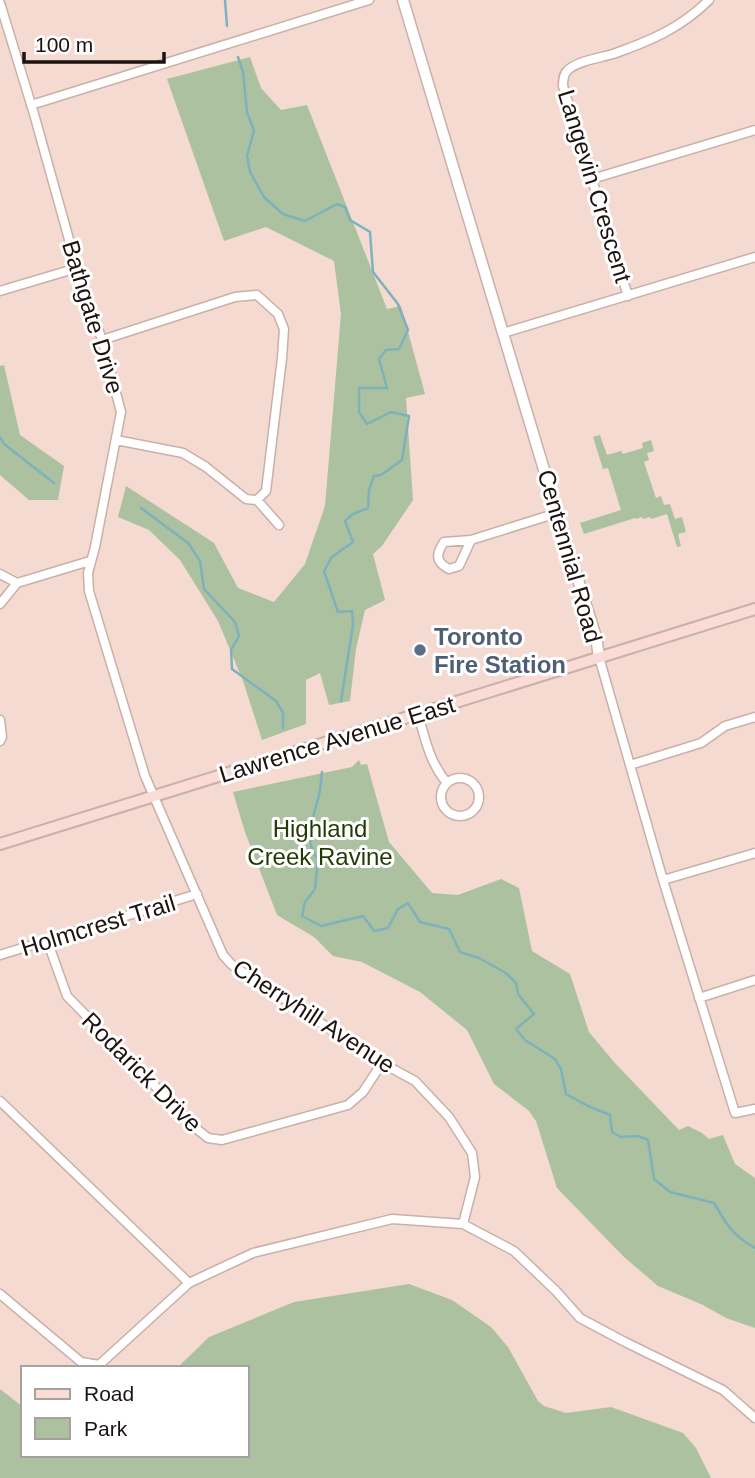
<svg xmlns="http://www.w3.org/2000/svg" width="755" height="1478" viewBox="0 0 755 1478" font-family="Arial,sans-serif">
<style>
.green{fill:#acc1a0}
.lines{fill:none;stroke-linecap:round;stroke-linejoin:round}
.stream{stroke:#7db2bb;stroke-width:2.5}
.minor-casing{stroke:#c9b0a8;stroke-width:11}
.tertiary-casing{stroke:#c9b0a8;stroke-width:13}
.secondary-casing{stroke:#c9b0a8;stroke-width:14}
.minor{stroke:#fff;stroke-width:8}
.tertiary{stroke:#fff;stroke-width:10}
.secondary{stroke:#fbdbd5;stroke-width:10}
.service-dot{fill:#5c6f8a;stroke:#fff;stroke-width:2.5}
.labels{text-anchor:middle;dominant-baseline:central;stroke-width:6;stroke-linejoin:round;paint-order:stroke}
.street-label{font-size:24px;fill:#1c1310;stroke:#fff}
.service-label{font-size:24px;font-weight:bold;fill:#4e5e75;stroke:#fff;text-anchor:start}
.park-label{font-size:24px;fill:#1f3b03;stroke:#fff}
</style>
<rect width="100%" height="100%" fill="#f4dad1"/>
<path class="green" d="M 250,57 L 261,88 L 281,110 L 307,105 L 387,309 L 401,306 L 425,394 L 406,398 L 413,500 L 382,546 L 373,554 L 385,600 L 365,610 L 356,649 L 350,701 L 329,705 L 320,673 L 306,680 L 306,724 L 262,740 L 243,681 L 218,621 L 180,560 L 149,530 L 118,517 L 126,486 L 214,543 L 238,588 L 274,602 L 305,564 L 325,506 L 341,314 L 334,261 L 266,227 L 224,241 L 167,79 Z
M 4,365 L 20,435 L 64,466 L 58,500 L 29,500 L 0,475 L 0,366 Z
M 600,435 L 607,455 L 621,451 L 623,454 L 643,448 L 642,443 L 651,440 L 654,451 L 647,453 L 649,460 L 644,462 L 656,498 L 661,496 L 664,505 L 670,504 L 675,519 L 682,517 L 686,532 L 678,534 L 681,546 L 677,547 L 667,514 L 651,519 L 650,517 L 643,519 L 642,517 L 636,519 L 635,518 L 584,534 L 580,523 L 621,510 L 608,468 L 603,469 L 593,437 Z
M 359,760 L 361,765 L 367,764 L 389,842 L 432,893 L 458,895 L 501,879 L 519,888 L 532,951 L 570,974 L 589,1032 L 614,1062 L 679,1130 L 688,1126 L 702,1133 L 709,1139 L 723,1135 L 735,1164 L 755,1178 L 755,1328 L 726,1318 L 703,1305 L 658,1286 L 624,1257 L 557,1188 L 536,1121 L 529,1111 L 494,1084 L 467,1030 L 420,992 L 362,962 L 333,956 L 314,937 L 277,915 L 245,832 L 233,792 L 352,767 Z
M 409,1284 L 452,1300 L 491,1327 L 508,1347 L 538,1401 L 544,1406 L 566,1413 L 611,1407 L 683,1433 L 696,1448 L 711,1478 L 0,1478 L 0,1389 L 23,1407 L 23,1455 L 247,1455 L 247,1368 L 177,1368 L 209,1337 L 294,1302 Z"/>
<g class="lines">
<path class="stream" d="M 225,0 L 227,26
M 238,57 L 243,72 L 247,112 L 254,131 L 247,156 L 250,172 L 264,197 L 283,214 L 305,221 L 337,204 L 345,207 L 350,220 L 370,232 L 373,272 L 398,304 L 408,330 L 399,349 L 386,350 L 379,359 L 387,388 L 359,388 L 359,412 L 367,424 L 391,412 L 409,416 L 402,460 L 381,475 L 374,476 L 369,490 L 368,508 L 353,514 L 345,521 L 353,542 L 332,557 L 324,571 L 338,612 L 352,611 L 353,625 L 341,701
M 0,437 L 4,444 L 54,483
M 141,508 L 188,543 L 200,561 L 204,589 L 235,622 L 239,636 L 231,650 L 232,669 L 276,701 L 283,713 L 283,728
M 322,772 C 321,779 321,787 319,795 C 314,816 302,841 318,859 L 315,889 L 305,902 L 302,916 L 321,926 L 363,916 L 374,931 L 388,928 L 398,909 L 408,903 L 420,922 L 449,929 L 460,952 L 479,958 L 506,973 L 516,983 L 518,994 L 534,1014 L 516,1029 L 525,1040 L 555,1059 L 561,1069 L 566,1094 L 588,1106 L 610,1115 L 612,1132 L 621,1137 L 638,1136 L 648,1140 L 654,1179 L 670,1192 L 714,1203 C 727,1225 732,1235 755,1248"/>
<g class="minor-casing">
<path id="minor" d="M 0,3 L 34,114 L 77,268 L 102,340 L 121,412 L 95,547 L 88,573 L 89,591 L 145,776 L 223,955 L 232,965 L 382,1063 L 415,1081 L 449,1117 L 472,1153 L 475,1177 L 463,1224
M 31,105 L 369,0
M 592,179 L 755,130
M 0,291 L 77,268
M 628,296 L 563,86 C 563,81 563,75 567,71 C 576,61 600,58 613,54 C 650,41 681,28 709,0
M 503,333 L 755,257
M 102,340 L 235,297 L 257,295 L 278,314 L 284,329 L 282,358 L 266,491 L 257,500 L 246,499 L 206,467 L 183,453 L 116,440
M 257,500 L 279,525
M 471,540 L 459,566 L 449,569 C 435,562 436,554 444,542 L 471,540 L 557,513
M 0,574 L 17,583
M 0,604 L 17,583 L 90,561
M 599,657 L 663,880 L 735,1113 L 755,1109
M 418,714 C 425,739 430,763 447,783
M 0,720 L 2,737 L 0,741
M 630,765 L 701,743 L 725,726 L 755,717
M441 797a19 19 0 1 1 38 0a19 19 0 1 1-38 0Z
M 663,880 L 755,853
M 47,940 L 67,996 L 198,1130 L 208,1138 L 222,1140 L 348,1105 L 363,1092 L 382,1063
M 0,955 L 197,894
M 699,998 L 755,980
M 0,1101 L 189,1283
M 0,1294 L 81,1362 L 99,1365 L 189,1283 L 253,1253 L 392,1219 L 463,1224 L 514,1251 L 556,1291 L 580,1318 L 623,1341 L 723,1390 L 755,1418"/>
</g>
<g class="tertiary-casing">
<path id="tertiary" d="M 403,0 L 557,513 L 596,637 L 599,657"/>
</g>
<g class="secondary-casing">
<path id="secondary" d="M 0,844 L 755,609"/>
</g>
<use href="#minor" class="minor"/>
<use href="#tertiary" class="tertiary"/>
<use href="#secondary" class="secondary"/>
</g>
<circle class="service-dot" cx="420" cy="650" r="7"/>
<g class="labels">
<g class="street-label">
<text transform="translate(595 186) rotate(73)">Langevin Crescent</text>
<text transform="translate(93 317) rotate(73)">Bathgate Drive</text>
<text transform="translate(570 556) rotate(74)">Centennial Road</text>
<text transform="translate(337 739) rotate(-17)">Lawrence Avenue East</text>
<text transform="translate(98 925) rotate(-17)">Holmcrest Trail</text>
<text transform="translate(314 1016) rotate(33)">Cherryhill Avenue</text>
<text transform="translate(142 1072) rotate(45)">Rodarick Drive</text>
</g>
<g class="service-label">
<text x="434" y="636">Toronto<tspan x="434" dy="28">Fire Station</tspan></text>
</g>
<g class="park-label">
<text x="320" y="828">Highland<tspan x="320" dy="28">Creek Ravine</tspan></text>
</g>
</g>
<rect x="21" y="1366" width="228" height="91" fill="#ffffff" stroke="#a4a19f" stroke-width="2"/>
<rect x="35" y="1389" width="35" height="10" fill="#fbdbd5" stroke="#a4a19f" stroke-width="2"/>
<text x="84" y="1401" font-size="21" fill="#1c1310">Road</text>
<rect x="35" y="1418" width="35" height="21" fill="#acc1a0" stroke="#a4a19f" stroke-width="2"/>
<text x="84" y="1436" font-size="21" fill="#1c1310">Park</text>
<path d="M24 52v10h140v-10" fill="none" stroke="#1c1310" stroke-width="3.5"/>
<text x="35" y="52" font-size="21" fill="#1c1310" stroke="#ffffff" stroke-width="5" paint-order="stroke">100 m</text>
</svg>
